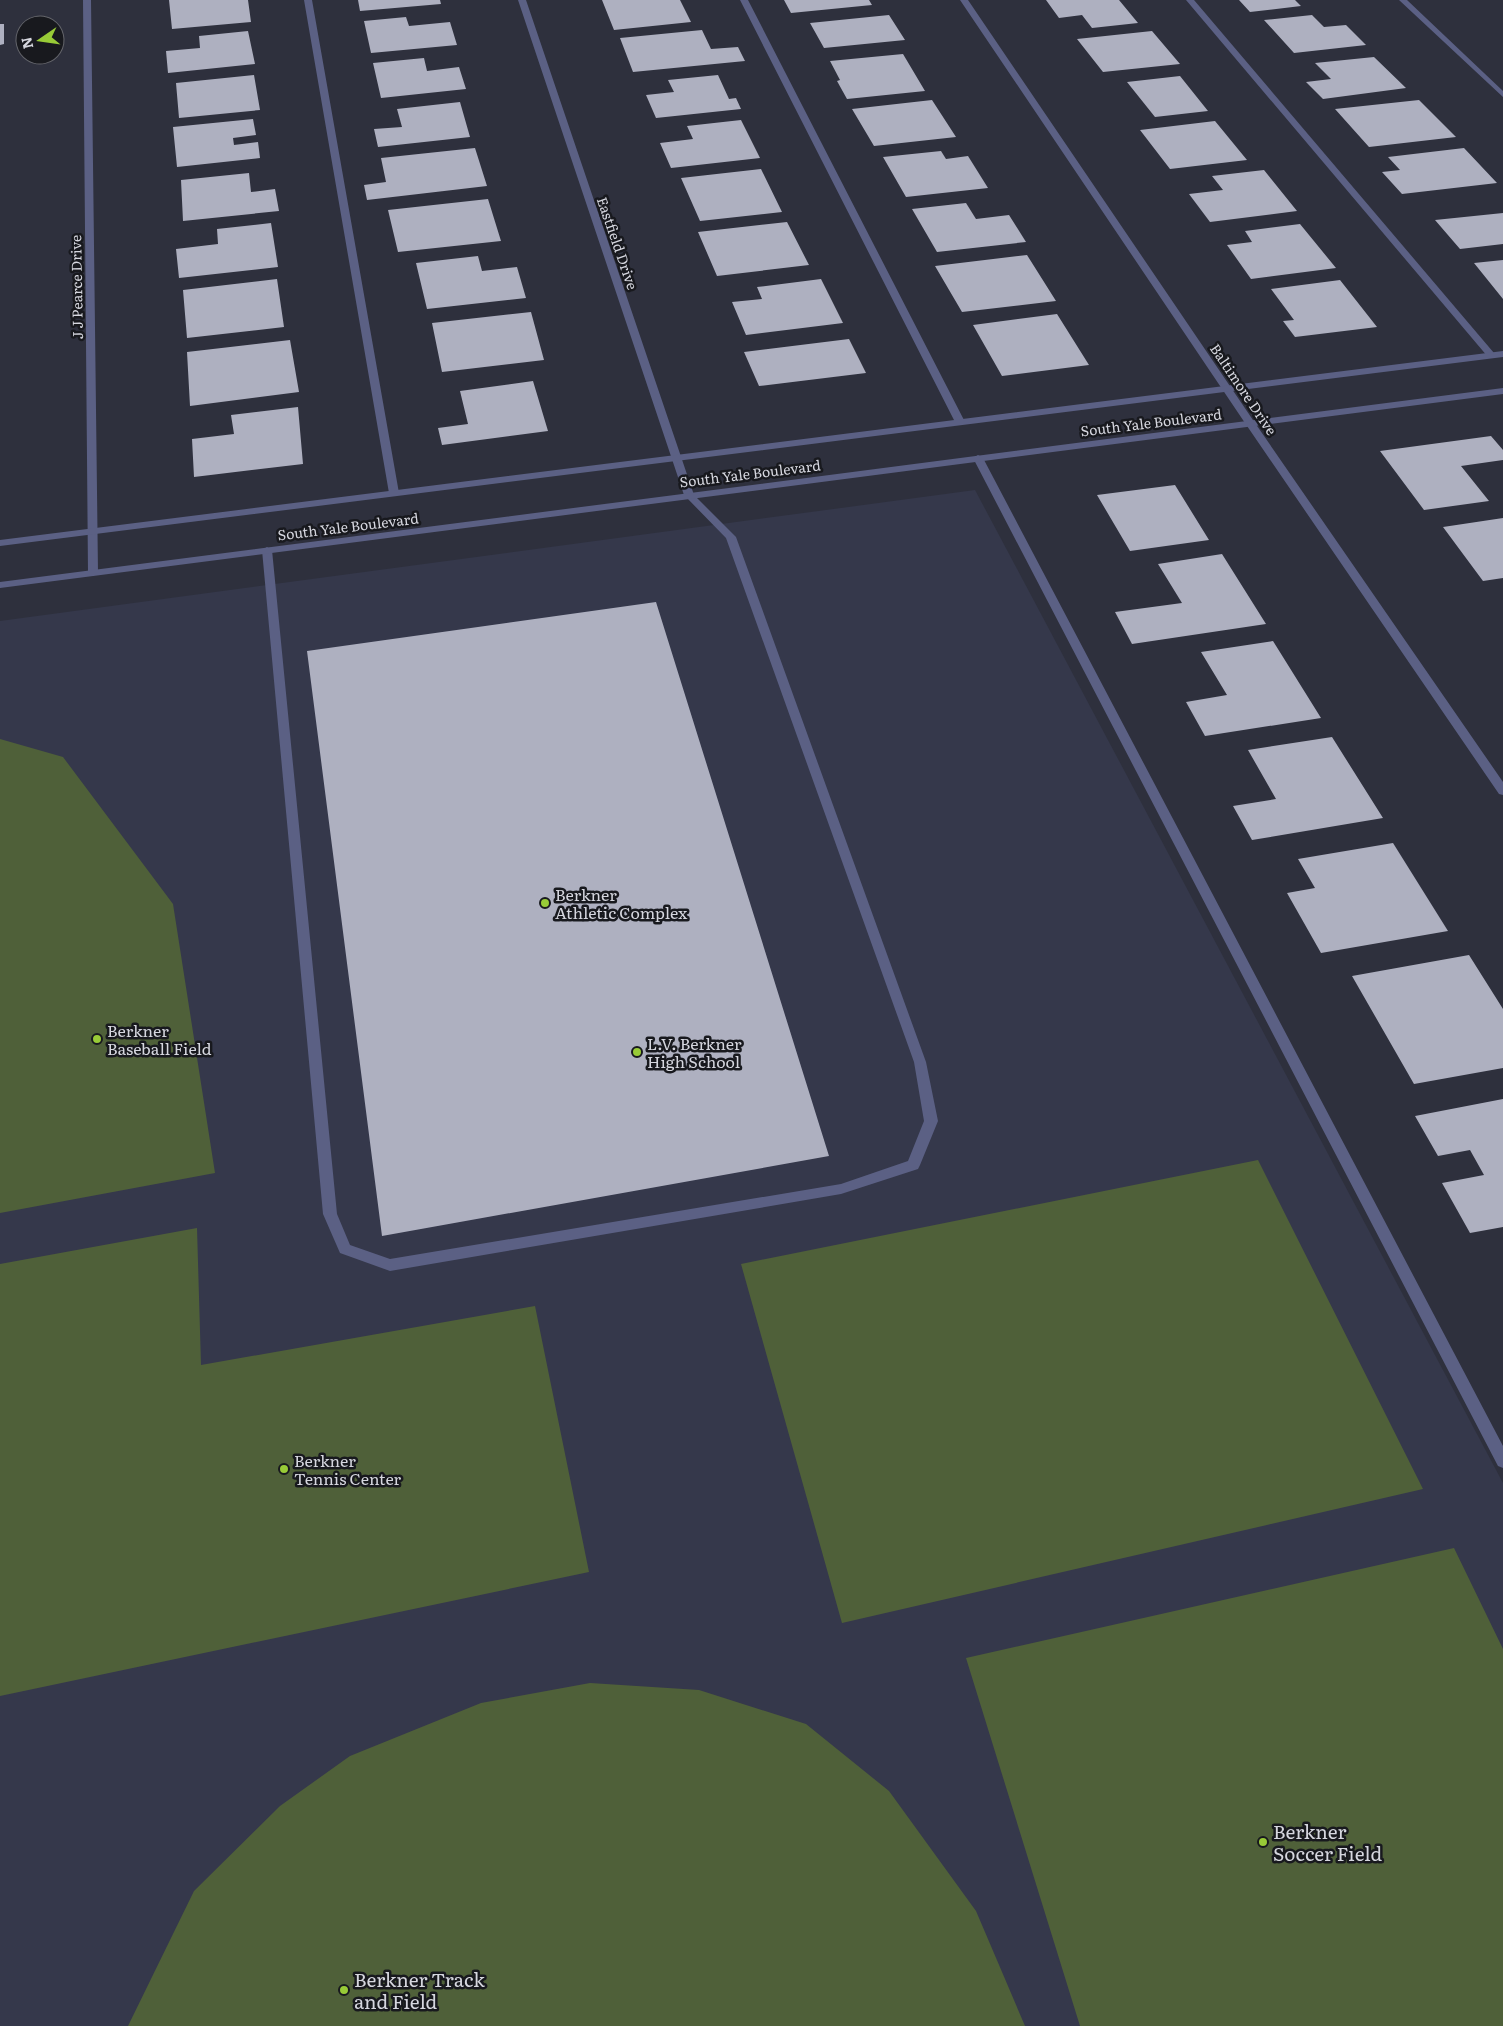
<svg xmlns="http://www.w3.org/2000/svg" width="1503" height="2026" viewBox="0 0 1503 2026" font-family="Literata,serif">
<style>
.built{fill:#35384b}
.green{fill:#4f6039}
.building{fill:#aeb0c0}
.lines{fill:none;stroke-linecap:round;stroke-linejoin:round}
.service{fill:#5b6084;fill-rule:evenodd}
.minor{fill:#5b6084;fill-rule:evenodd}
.tertiary{fill:#5b6084;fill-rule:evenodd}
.poi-dot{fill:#98cb37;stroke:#18191e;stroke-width:2}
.labels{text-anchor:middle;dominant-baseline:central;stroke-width:5;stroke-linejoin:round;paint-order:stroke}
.far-street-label{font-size:14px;fill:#d6d7df;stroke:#18191e}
.poi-label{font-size:16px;fill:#d6d7df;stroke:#18191e;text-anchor:start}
.near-poi-label{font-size:19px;fill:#d6d7df;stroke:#18191e;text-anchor:start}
</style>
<rect width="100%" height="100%" fill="#2e303d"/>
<path class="built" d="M 975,490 L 1503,1483 L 1503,2026 L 0,2026 L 0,621 Z"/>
<path class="green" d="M 0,739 L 63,757 L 173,904 L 215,1173 L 0,1213 Z
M 1258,1160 L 1423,1489 L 842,1623 L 741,1264 Z
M 197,1228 L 201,1365 L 535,1306 L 589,1572 L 0,1696 L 0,1264 Z
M 1454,1548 L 1503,1649 L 1503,2026 L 1080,2026 L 966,1658 Z
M 590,1683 L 699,1690 L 806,1724 L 889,1791 L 976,1911 L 1025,2026 L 128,2026 L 194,1891 L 280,1806 L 350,1756 L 481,1703 Z"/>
<path class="building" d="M 169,0 L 248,0 L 251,22 L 172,29 Z
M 358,0 L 440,0 L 441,4 L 360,11 Z
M 602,0 L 680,0 L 691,22 L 614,30 Z
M 784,0 L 869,0 L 872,5 L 791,13 Z
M 1046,0 L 1119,0 L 1138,23 L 1092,28 L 1082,15 L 1059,18 Z
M 1239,0 L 1295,0 L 1301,6 L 1250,12 Z
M 889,15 L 905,40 L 824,48 L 810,23 Z
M 1312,15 L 1324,27 L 1346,25 L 1366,45 L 1294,53 L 1264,20 Z
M 406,17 L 409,26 L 450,22 L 457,45 L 371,53 L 364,21 Z
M 0,24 L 4,24 L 4,44 L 0,45 Z
M 702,30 L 711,49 L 738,47 L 745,61 L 633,72 L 620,38 Z
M 248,31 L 255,64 L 168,73 L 166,51 L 200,48 L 199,36 Z
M 1152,31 L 1180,64 L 1103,72 L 1077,39 Z
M 903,54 L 925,91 L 847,99 L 837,81 L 840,80 L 830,61 Z
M 1374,57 L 1406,88 L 1323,99 L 1306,82 L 1331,79 L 1315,63 Z
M 424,58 L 427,71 L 459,67 L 466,89 L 381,98 L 373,63 Z
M 254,75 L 260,110 L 179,118 L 176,83 Z
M 718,75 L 729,99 L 736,98 L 741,109 L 656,118 L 646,95 L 674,92 L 668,80 Z
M 1180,76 L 1208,111 L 1155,117 L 1127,82 Z
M 932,100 L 956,137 L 874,146 L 852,109 Z
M 1419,100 L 1456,137 L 1369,147 L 1335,109 Z
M 460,102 L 470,137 L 378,147 L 374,129 L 402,127 L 397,109 Z
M 253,119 L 256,135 L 233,138 L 234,145 L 258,142 L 260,158 L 177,167 L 173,127 Z
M 741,120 L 760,158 L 671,168 L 660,143 L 693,139 L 687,126 Z
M 1215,121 L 1247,160 L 1170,169 L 1140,130 Z
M 475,148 L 487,186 L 367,200 L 364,185 L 386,182 L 381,158 Z
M 1464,148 L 1497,183 L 1402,194 L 1382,172 L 1400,170 L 1388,157 Z
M 941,151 L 946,159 L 968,156 L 988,188 L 906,197 L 883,157 Z
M 761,169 L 782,212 L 700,221 L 681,178 Z
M 1264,170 L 1297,211 L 1210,222 L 1189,194 L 1223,190 L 1212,176 Z
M 249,173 L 251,192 L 275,189 L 279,211 L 183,221 L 181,180 Z
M 488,199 L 501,241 L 398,252 L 388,210 Z
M 966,203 L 976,219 L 1009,215 L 1026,242 L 937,252 L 912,209 Z
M 1503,213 L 1503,244 L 1460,249 L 1435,220 Z
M 787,222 L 809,265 L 717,276 L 698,232 Z
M 271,223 L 278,267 L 179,278 L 176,249 L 218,244 L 217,229 Z
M 1300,224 L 1336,268 L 1251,279 L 1227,245 L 1252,242 L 1245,231 Z
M 1027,255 L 1056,301 L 962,312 L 935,266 Z
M 478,256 L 482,271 L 517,267 L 526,298 L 427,309 L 416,263 Z
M 1503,260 L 1503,299 L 1474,263 Z
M 277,279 L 284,327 L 187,338 L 183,290 Z
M 821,279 L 843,323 L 746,335 L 732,302 L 762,299 L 757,287 Z
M 1340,280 L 1377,327 L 1295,337 L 1283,321 L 1294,320 L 1271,289 Z
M 531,312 L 544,360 L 442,372 L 432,323 Z
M 1057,314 L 1089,365 L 1002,376 L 973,325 Z
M 849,339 L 866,373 L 759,386 L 744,352 Z
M 290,340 L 299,392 L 190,406 L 187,352 Z
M 533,381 L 548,431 L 442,445 L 438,428 L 468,424 L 460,391 Z
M 298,407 L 303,464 L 194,477 L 192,439 L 234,434 L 231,415 Z
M 1491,436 L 1503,450 L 1503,460 L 1461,466 L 1489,501 L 1424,510 L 1380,451 Z
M 1175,485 L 1209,540 L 1130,551 L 1097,495 Z
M 1503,518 L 1503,578 L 1483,581 L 1443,527 Z
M 1222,554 L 1266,624 L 1132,644 L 1115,612 L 1182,603 L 1158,564 Z
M 656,602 L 829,1156 L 382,1236 L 307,651 Z
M 1273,641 L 1321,718 L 1205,736 L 1186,702 L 1227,695 L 1201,652 Z
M 1332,737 L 1383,818 L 1252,840 L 1233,806 L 1276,799 L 1248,750 Z
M 1393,843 L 1448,931 L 1321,953 L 1287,893 L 1315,888 L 1298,859 Z
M 1469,955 L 1503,1009 L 1503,1068 L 1414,1084 L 1352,976 Z
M 1503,1099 L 1503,1227 L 1470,1233 L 1442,1183 L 1484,1175 L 1470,1150 L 1438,1156 L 1415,1116 Z"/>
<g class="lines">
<path class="service" d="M 304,0 L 312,0 L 399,493 L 394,496 L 389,493 Z
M 740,0 L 748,0 L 965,422 L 963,424 L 960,425 L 955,422 Z
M 1186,0 L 1194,0 L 1494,353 L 1494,357 L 1488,357 Z
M 978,455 L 983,458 L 1503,1446 L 1503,1468 L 1498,1466 L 973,458 Z
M 689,492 L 692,493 L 736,537 L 926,1062 L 938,1121 L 920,1165 L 918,1169 L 841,1194 L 390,1271 L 340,1253 L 323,1214 L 262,550 L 267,547 L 272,550 L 337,1214 L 350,1245 L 390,1259 L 841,1184 L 908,1161 L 924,1121 L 914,1062 L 726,538 L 686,497 L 684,495 Z"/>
<path class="minor" d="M 83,0 L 91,0 L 98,573 L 93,576 L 88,573 Z
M 518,0 L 526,0 L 694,495 L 692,497 L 689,498 L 684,495 Z
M 960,0 L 968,0 L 1255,423 L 1503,782 L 1503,795 L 1499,794 L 1245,423 Z
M 1399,0 L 1407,0 L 1503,91 L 1503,97 Z"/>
<path class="tertiary" d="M 1503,351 L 1503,357 L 0,546 L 0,540 Z
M 1503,388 L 1503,394 L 0,588 L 0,582 Z"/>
</g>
<g class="poi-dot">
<circle cx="545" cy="903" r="5"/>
<circle cx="97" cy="1039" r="5"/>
<circle cx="637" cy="1052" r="5"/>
<circle cx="284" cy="1469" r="5"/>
<circle cx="1263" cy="1842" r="5"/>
<circle cx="344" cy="1990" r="5"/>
</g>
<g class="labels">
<g class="far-street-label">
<text transform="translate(618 243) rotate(71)">Eastfield Drive</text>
<text transform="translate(76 287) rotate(-91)">J J Pearce Drive</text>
<text transform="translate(1244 389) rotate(56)">Baltimore Drive</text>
<text transform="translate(1151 422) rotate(-7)">South Yale Boulevard</text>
<text transform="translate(750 473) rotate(-7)">South Yale Boulevard</text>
<text transform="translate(348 526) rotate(-7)">South Yale Boulevard</text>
</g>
<g class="poi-label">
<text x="555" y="894">Berkner<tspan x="555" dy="18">Athletic Complex</tspan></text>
<text x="107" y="1030">Berkner<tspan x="107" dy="18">Baseball Field</tspan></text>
<text x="647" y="1043">L.V. Berkner<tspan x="647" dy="18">High School</tspan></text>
<text x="294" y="1460">Berkner<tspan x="294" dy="18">Tennis Center</tspan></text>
</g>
<g class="near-poi-label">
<text x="1273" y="1831">Berkner<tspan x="1273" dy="22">Soccer Field</tspan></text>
<text x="354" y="1979">Berkner Track<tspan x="354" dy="22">and Field</tspan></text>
</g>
</g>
<g transform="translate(40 40) rotate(257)"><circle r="24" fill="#18191e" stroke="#64656b"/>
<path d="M0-4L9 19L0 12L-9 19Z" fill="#98cb37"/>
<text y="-8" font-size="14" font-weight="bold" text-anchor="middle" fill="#d6d7df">N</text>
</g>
</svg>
